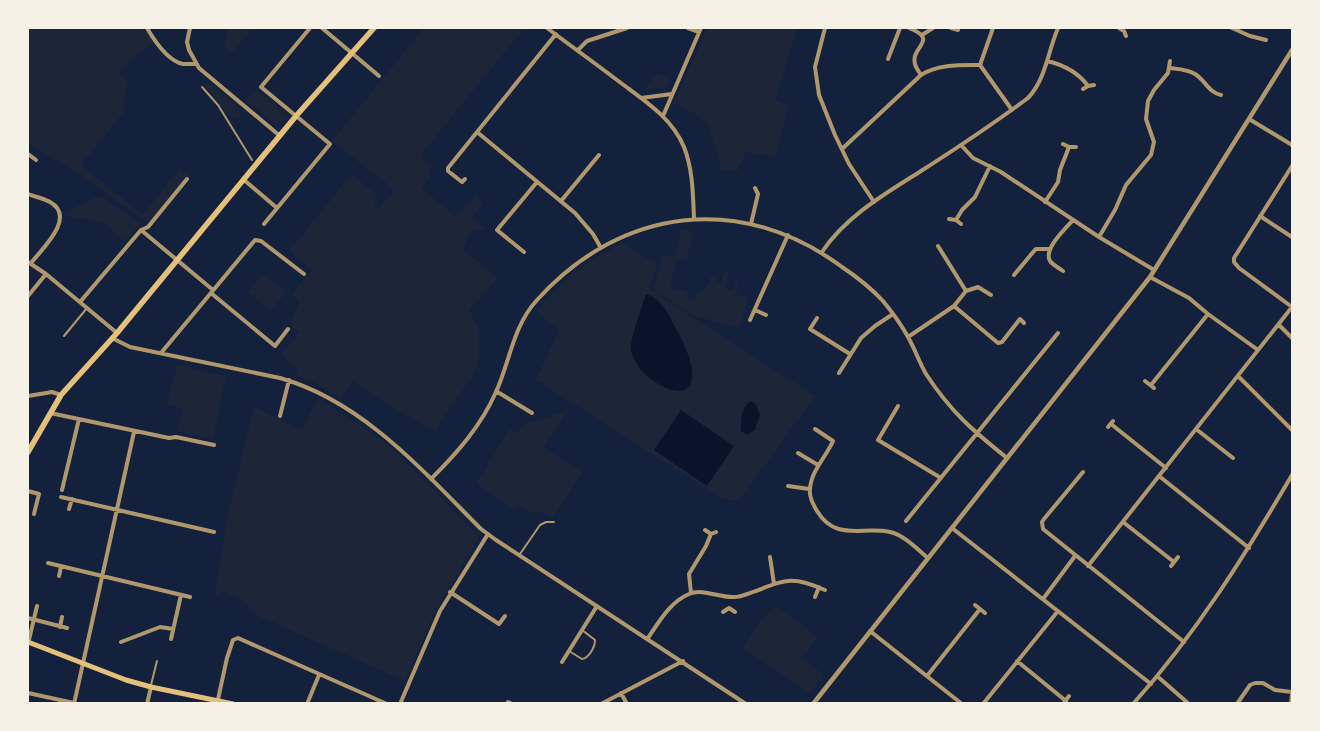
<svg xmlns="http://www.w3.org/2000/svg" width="1320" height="731" viewBox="0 0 1320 731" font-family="'Zilla Slab',serif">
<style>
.green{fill:#1d2539}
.water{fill:#0b132b}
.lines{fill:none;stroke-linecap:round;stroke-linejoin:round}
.service{stroke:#b1986c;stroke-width:2}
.minor{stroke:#b1986c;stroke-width:4}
.tertiary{stroke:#b1986c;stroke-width:4.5}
.secondary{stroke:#e5c07b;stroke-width:5}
.primary{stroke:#e5c07b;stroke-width:5.5}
</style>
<rect width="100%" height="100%" fill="#14213d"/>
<path class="green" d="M 28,28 L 143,28 L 155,43 L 133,58 L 119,73 L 127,80 L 123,113 L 81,165 L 143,215 L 180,168 L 188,175 L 149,223 L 75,172 L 28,143 Z
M 228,28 L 252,28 L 231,54 L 225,46 Z
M 424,28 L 524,28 L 420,156 L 432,166 L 429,170 L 430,177 L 421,188 L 455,216 L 475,196 L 483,204 L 472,217 L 485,230 L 472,231 L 462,249 L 498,278 L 469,309 L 478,328 L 479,350 L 478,363 L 473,375 L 435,431 L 393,408 L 353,381 L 341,399 L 315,383 L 296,376 L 298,369 L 281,355 L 300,332 L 293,327 L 291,321 L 300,300 L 292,294 L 312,270 L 289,251 L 352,174 L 376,194 L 375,205 L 379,209 L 393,191 L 391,187 L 332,141 Z
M 707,28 L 797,28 L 775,100 L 789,106 L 775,157 L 746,152 L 738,170 L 722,170 L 708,124 L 694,113 L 674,103 Z
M 657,73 L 670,79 L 667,87 L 643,91 Z
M 211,84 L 242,111 L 241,116 L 235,119 L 228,115 L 215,97 L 203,85 Z
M 255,89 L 288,117 C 284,122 281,124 275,124 L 246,101 Z
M 99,196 L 141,223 L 125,242 L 104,223 L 66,216 L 66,212 Z
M 682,229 L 694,232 L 686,260 L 677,259 L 670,285 L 672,288 L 688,292 L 687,298 L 695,300 L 697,293 L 708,286 L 711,276 L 717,277 L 716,281 L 721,282 L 725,271 L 729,272 L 725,289 L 733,291 L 736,280 L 739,281 L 736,294 L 748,298 L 739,328 L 692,315 L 654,290 L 662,255 L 674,257 Z
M 622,243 L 657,264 L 649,289 L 815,396 L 739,501 L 723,499 L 536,380 L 559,330 L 536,311 L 569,277 L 597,257 Z
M 263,273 L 286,292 L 272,311 L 248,292 Z
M 177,365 L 226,376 L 213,439 L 177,432 L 183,409 L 167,404 Z
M 318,398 L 380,439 L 393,449 L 478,535 L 477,541 L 437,608 L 405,681 L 254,614 C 245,601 236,596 223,591 L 220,596 L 215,594 L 227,518 L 254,407 L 302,430 Z
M 568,411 L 544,448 L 582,472 L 552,518 L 543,512 L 531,513 L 517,505 L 513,509 L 476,483 L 510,429 L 516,434 L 523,425 Z
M 776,606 L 818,637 L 802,659 L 824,675 L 810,693 L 743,648 L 763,618 Z"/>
<path class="water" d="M 646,294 C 663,299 669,316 677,330 C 730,431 629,384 631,346 C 632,334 642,307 646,294 Z
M 751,401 L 756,404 L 760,415 L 755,430 L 747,435 L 741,431 C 741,420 741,407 751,401 Z
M 681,410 L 734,446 L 707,486 L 654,450 Z"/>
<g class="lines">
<path class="service" d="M 202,87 L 218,105 L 252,160
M 64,336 L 87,308
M 520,554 L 540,525 L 546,522 L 554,522
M 569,651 L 582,659 C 589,658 595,647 595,640 L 582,630
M 151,685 L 157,661"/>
<path class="minor" d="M 147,28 C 154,40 168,61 183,64 C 187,64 191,64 195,64
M 190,28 L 187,42 L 189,50 L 199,68 L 280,136
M 322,28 L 379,76
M 547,28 C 571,46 596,64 621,83 C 645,101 672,118 684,147 C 693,170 693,195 694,219
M 688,28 L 699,32
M 825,28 L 815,67 L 819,95 L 835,135 L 849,164 L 874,202
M 909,28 C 940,40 910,47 915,64 C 916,68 919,72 921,75
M 951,28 L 958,30
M 1119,28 L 1124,31 L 1126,36
M 1232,28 L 1250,36 L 1266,40
M 922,35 L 933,28
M 578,50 L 587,41 L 627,28
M 888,59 L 900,28
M 1047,61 C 1064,65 1078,72 1088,86
M 980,65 L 993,28
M 1170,68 C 1179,69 1187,69 1195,74 C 1205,80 1209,93 1221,95
M 1083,89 L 1088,86 L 1094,85
M 641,98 L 672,94
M 663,116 L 701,28
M 1249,119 L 1292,145
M 477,132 L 575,213 L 593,234 L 601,248
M 1063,144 L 1069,147 L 1076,147
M 961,145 L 973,158 L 1001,172 L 1099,237 L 1154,270
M 842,149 L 921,75 C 937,64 961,65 980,65 L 1012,110
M 28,154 L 36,160
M 465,179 L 462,182 L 448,171 L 448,168 L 556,34
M 244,180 L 277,208
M 28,194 C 35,197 43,198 50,202 C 77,217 42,249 31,263
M 561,201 L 599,155
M 1045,202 L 1058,182 L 1060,170 L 1069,147
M 1260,216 L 1292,237
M 949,219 L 956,220 L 961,224
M 956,220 L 962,210 L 975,197 L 990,166
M 264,224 L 330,144 L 261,87 L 310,28
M 751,224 L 758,194 L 755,188
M 141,230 L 213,290
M 1099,237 L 1115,210 L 1126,185 L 1151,155 L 1154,142 L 1146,119 L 1148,101 L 1154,90 L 1168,73 L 1170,61
M 524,252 L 497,230 L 537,182
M 822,252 C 846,216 885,194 921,171 C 957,148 993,124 1028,98 C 1046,79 1048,51 1058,28
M 28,262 L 46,274 L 117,333
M 1063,271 C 1059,268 1053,265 1050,261 C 1043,249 1066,228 1073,220
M 1014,275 L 1034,251 L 1036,249 L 1050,249
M 1150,277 L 1189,298 L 1208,314 L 1258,350
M 966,291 L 978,287 L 991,295
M 211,293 L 275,346 L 288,329
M 28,296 L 46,274
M 80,302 L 141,230 L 148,227 L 187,179
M 954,306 L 998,343 L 1002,342 L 1020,319 L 1024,323
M 1292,307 L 1239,268 L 1234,262 L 1234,258 L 1292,166
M 755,310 L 766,315
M 817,318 L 810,329 L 850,354
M 750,320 L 788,235
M 1279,325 L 1292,338
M 908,337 L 954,306 L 966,291 L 938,246
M 112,338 L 130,347 L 280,378 C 362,401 423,471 481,529 L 496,540 L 746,704
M 161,353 L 255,240 L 261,241 L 304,274
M 839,373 L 861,338 L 875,326 L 893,314
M 1238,376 L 1292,430
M 1145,381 L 1154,388
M 1151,385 L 1208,314
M 496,391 L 532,413
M 28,396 L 52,392 L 61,395
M 898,406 L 878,440 L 941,478
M 50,413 L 169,438 L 176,437 L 214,445
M 280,416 L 289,380
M 1111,424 L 1166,468
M 1108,427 L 1113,421
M 815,429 L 833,441 C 826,457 811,471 810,489 C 809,497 813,504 817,511 C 836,542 862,526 890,532 C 904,535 917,549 928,558
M 1196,429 L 1233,458
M 798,453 L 818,465
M 1083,472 L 1044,519 L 1042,522 L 1043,529 L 1184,642
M 1159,476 L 1249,548
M 431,479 C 457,453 481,426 496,392 C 510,361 513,326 537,300 C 621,207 741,192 842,267 C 857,277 871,288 883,301 C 892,312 901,324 908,337 C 915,349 919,362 926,374 C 951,412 972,430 1007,458
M 788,486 L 809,489
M 62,490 L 79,419
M 28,491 L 39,494 L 34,514
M 61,497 L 214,532
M 69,509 L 72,499
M 906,521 L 1058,333
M 1123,522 L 1174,562
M 952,528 L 1151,684
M 705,530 L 711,534 L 716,532
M 770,557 L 774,584
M 48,563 L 190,597
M 1088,566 L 1292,307
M 1171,566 L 1178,557
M 59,576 L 61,567
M 450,592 L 499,624 L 505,616
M 691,593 L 689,574 L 706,546 L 711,534
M 815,597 L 819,587
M 1043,599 L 1075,556
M 975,605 L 985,613
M 723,612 L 729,608 L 735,612
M 28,618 L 67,628
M 60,627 L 62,617
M 870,631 L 962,704
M 648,638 C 659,622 670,602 689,594 C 703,588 719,598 734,597 C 741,597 749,593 756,591 C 787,579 793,576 825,590
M 171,639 L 181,595
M 121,642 L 160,627 L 173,629
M 28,644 L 37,606
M 1017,661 L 1066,701
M 562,662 L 597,606
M 927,676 L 980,609
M 1157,676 L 1189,704
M 28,693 L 74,703
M 621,693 L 627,704
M 508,702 L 512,704
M 74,704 L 134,432
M 147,704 L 151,687
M 217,704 L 227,658 L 233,640 L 238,638 L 387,704
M 307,704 L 319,675
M 400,704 L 440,611 L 488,534
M 601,704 L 683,661
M 983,704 L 1058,611
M 1063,704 L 1069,696
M 1133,704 C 1196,634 1245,555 1292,475
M 1237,704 L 1250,685 L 1255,683 L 1263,683 L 1275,690 L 1292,692
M 1291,704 L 1292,694"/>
<path class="tertiary" d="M 813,704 L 1150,277 L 1292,50"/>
<path class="secondary" d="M 28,642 L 126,680 L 151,687 L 233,704"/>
<path class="primary" d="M 28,452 L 61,395 L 117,333 L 296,116 L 374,28"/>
</g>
<rect width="1320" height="731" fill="none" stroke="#f6f1e7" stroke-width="58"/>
</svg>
